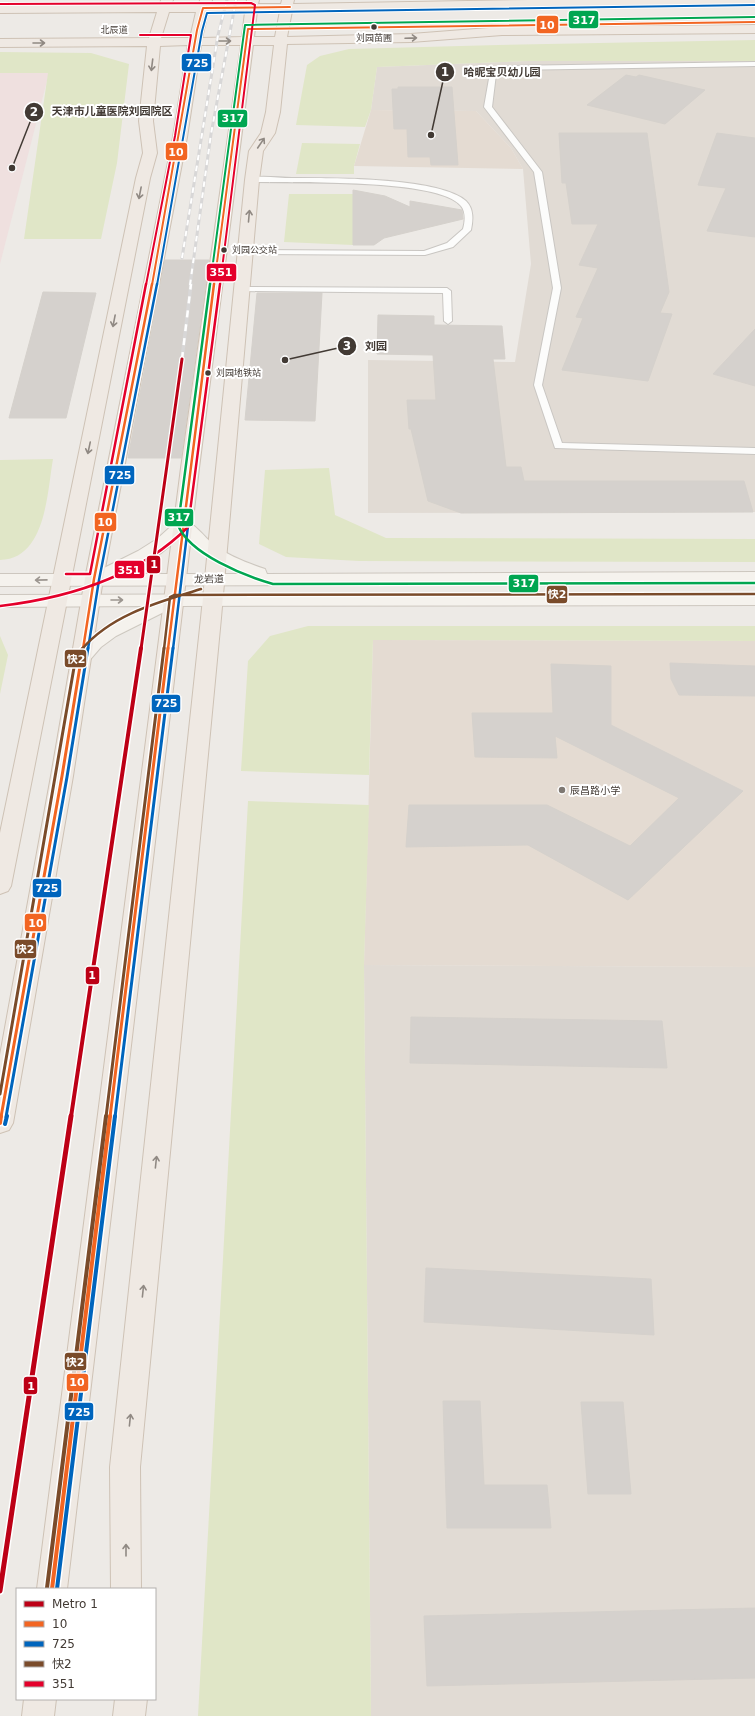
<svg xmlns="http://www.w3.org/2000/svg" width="755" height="1716" viewBox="0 0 755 1716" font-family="'DejaVu Sans','Noto Sans SC',sans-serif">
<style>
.residential{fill:#e1dbd4}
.education{fill:#e4dbd2}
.medical{fill:#efe0df}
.green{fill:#e0e6c7}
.building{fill:#d5d1cd;stroke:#d5d1cc}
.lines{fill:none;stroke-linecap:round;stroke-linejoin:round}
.service-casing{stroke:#c9c6c2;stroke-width:2}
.secondary-casing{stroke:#cdc7bf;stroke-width:2}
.primary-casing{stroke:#cec2b5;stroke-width:2}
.service{fill:#fcfcfb;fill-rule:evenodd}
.secondary{fill:#f5f2ed;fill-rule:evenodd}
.primary{fill:#efe9e3;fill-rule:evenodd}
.rail-far1-casing{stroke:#d8d7d7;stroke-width:3}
.rail-casing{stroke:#d8d7d7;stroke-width:3.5}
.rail-far1{stroke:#fff;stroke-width:2;stroke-dasharray:5.5;stroke-linecap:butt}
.rail{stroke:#fff;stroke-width:2.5;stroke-dasharray:7;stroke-linecap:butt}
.bus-1-far3-casing{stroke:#fff;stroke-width:4}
.bus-1-far2-casing{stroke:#fff;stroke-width:5}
.bus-1-far1-casing{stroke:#fff;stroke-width:6}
.bus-1-casing{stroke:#fff;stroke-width:7}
.bus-2-far3-casing{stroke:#fff;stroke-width:4}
.bus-2-far2-casing{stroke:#fff;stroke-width:5}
.bus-2-far1-casing{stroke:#fff;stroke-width:6}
.bus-2-casing{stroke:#fff;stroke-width:7}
.bus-3-far2-casing{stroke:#fff;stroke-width:5}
.bus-3-far1-casing{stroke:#fff;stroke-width:6}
.bus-3-casing{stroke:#fff;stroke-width:7}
.bus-4-far1-casing{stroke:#fff;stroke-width:4}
.bus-4-casing{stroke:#fff;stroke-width:5}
.bus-5-far1-casing{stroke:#fff;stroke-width:4}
.bus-5-casing{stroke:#fff;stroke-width:5}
.bus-1-far3{stroke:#f26522;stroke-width:2}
.bus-1-far2{stroke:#f26522;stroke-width:2.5}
.bus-1-far1{stroke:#f26522;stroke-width:3}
.bus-1{stroke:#f26522;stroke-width:4}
.bus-2-far3{stroke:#0065bd;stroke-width:2}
.bus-2-far2{stroke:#0065bd;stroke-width:2.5}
.bus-2-far1{stroke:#0065bd;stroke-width:3}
.bus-2{stroke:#0065bd;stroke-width:4}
.bus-3-far2{stroke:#7a4b2a;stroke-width:2.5}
.bus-3-far1{stroke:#7a4b2a;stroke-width:3}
.bus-3{stroke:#7a4b2a;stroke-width:4}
.bus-4-far1{stroke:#e4002b;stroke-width:2}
.bus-4{stroke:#e4002b;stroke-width:2.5}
.bus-5-far1{stroke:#00a651;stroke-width:2}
.bus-5{stroke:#00a651;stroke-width:2.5}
.metro-1-far2-casing{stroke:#fff;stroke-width:5.5}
.metro-1-far1-casing{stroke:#fff;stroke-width:7}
.metro-1-casing{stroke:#fff;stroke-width:8}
.metro-1-far2{stroke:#bd0016;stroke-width:3}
.metro-1-far1{stroke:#bd0016;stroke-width:4}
.metro-1{stroke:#bd0016;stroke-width:5}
.oneway{stroke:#908983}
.oneway2{stroke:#9c9690}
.bus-dot{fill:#423a34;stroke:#fff;stroke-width:1.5}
.poi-dot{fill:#7e7872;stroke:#fff;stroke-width:1.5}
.labels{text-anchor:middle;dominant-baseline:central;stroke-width:4;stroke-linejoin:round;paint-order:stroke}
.far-street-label{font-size:9px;fill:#423a34;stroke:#fff}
.bus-label{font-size:9px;fill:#423a34;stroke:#fff;text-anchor:start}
.street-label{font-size:10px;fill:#423a34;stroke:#fff}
.poi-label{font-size:10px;fill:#423a34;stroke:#fff;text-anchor:start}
.leader{fill:none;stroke:#423a34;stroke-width:1.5}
.callout-dot{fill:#423a34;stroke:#fff;stroke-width:1.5}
.mark-label{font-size:12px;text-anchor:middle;font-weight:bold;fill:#fff}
.callout-label{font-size:11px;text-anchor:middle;font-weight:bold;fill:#423a34;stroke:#fff;stroke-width:4;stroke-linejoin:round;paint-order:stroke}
.line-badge{stroke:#fff;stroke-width:1.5}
.badge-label{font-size:11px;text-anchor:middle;font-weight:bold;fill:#fff}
</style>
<rect width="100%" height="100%" fill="#edeae6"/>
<path class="residential" d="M 755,58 L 755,512 L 368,513 L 368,360 L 515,362 L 531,264 L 523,169 L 511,148 L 476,111 L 371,110 L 377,67 L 529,61 Z
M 364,965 L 755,967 L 755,1716 L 371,1716 Z"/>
<path class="education" d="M 371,110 L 476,111 L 511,148 L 523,169 L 354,166 Z
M 373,640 L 755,641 L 755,967 L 364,965 Z"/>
<path class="medical" d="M 0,73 L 49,73 L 0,264 Z"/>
<path class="green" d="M 755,40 L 755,61 L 529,61 L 377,67 L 371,110 L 365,127 L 296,125 L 307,65 L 320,56 L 349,49 L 498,45 Z
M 0,52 L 91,53 L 129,64 L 117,163 L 101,239 L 24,239 L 48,73 L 0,73 Z
M 302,143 L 360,144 L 354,166 L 354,174 L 296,174 Z
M 289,194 L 353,194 L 353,245 L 284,242 Z
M 53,459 C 47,493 46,559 0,560 L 0,460 Z
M 329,468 L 335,515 L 386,538 L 755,539 L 755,562 L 359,561 L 286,557 L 259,544 L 265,470 Z
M 308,626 L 755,626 L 755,641 L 373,640 L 369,775 L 241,771 L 248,661 L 270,636 Z
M 0,636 L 8,655 L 0,694 Z
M 248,801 L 369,805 L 364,965 L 371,1716 L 198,1716 Z"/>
<path class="building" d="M 626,75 L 636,77 L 639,75 L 705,90 L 665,124 L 587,105 Z
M 398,87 L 452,87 L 458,165 L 431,165 L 430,157 L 408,157 L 407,129 L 394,129 L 392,89 L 398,89 Z
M 559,133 L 647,133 L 669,292 L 660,313 L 672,314 L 648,381 L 562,370 L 583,318 L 576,317 L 598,268 L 579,265 L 598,224 L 572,224 L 566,183 L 562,183 Z
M 717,133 L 755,138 L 755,237 L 707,231 L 726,188 L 698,185 Z
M 353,190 L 385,196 L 410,207 L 410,201 L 462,210 L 463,219 L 384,238 L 374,245 L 353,245 Z
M 165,260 L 209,260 L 181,458 L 128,458 Z
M 43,292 L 96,293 L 66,418 L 9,418 Z
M 257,293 L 322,293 L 315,421 L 245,420 Z
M 378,315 L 434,316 L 434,325 L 502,326 L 505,359 L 493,359 L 506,467 L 521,467 L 524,481 L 744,481 L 753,512 L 461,513 L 428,501 L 411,429 L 409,429 L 407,400 L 436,400 L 433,355 L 377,354 Z
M 755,329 L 755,386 L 713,374 Z
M 670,663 L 755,666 L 755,696 L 679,695 L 671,679 Z
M 551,664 L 611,666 L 611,725 L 743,791 L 628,900 L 528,845 L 406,847 L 409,805 L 547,805 L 630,846 L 679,798 L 555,736 L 557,758 L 475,757 L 472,713 L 553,713 Z
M 411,1017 L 662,1021 L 667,1068 L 410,1063 Z
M 426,1268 L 651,1279 L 654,1335 L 424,1322 Z
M 443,1401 L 480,1401 L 484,1485 L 547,1485 L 551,1528 L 447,1528 Z
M 581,1402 L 623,1402 L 631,1494 L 588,1494 Z
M 755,1608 L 755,1678 L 427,1686 L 424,1616 Z"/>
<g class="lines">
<g class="service-casing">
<path id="service" d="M 755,62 L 755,66 L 510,70 L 496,74 L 492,107 L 542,172 L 561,288 L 542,385 L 562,443 L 755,448 L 755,454 L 555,448 L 534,385 L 553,288 L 534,172 L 484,107 L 490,73 L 509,66 Z
M 249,178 C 262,175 279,178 292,178 C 330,178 439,177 466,201 C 474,209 473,220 471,230 L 453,247 L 425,255 L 246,254 L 242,252 L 243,250 L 424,251 L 447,243 L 463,229 C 465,222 466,212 461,206 C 439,178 290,183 252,182 L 248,180 Z
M 239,287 L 447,288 L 451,291 L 452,321 L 448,324 L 444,321 L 443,293 L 242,291 L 239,291 Z"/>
</g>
<g class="secondary-casing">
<path id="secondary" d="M 183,520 C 195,523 204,537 214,545 C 229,556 247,563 265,569 L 267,574 L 755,572 L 755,584 L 0,586 L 0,574 L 92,574 L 138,551 L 157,539 L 177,521 ZM 182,536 L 210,559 L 242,574 L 120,574 L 161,553 Z
M 755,593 L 755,605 L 176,606 L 116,636 L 101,647 L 88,662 L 81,664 L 74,662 L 71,658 C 90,631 117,619 146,606 L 0,607 L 0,595 Z"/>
</g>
<g class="primary-casing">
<path id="primary" d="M 161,0 L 173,0 L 171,5 L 199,5 L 200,0 L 212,0 L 211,5 L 246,4 L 247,0 L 259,0 L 258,4 L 281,4 L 282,0 L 294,0 L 293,4 L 530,0 L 755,0 L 755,4 L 292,11 L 287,37 L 411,34 L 502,27 L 755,25 L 755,33 L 502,35 L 411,42 L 287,44 L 280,112 L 275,133 L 263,151 L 259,180 L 221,618 L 140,1467 L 141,1589 L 111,1589 L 110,1467 L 201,618 L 245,180 L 249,151 L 261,133 L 266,112 L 274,45 L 253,45 L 199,468 L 67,1589 L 37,1589 L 181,468 L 241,45 L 201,45 L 187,137 L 103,579 L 73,776 L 13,1123 L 9,1130 L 0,1133 L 0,1055 L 51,776 L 85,579 L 173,137 L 188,45 L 160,46 L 153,121 L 157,153 L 150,178 L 11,886 L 8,891 L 0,894 L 0,833 L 136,178 L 143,153 L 139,121 L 147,46 L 0,47 L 0,39 L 149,38 L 157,12 L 0,13 L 0,5 L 160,5 ZM 257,11 L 280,11 L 275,37 L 254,37 ZM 169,12 L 196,12 L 190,38 L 161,38 ZM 208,12 L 245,12 L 242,37 L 202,38 Z
M 24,1699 L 56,1699 L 54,1716 L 22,1716 Z
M 115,1699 L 147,1699 L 145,1716 L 113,1716 Z"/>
</g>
<use href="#service" class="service"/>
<use href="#secondary" class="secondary"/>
<use href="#primary" class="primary"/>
<g class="rail-far1-casing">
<path id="rail-far1" d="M 182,258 L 218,35 L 227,0
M 190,285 L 211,134 L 236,0"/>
</g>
<g class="rail-casing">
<path id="rail" d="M 182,359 L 191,284"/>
</g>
<use href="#rail-far1" class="rail-far1"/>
<use href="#rail" class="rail"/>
<g class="bus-1-far3-casing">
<path id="bus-1-far3" d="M 152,285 L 197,30 L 203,8 L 290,7
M 214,285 L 248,29 L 755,22"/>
</g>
<g class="bus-1-far2-casing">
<path id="bus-1-far2" d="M 83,649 L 94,579 L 152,284
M 168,649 L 214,284"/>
</g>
<g class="bus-1-far1-casing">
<path id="bus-1-far1" d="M 1,1117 L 62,776 L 83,648
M 110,1117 L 168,648"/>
</g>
<g class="bus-1-casing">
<path id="bus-1" d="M 0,1123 L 1,1116
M 52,1589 L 110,1116"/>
</g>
<g class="bus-2-far3-casing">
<path id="bus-2-far3" d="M 157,285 L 202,31 L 207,13 L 755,5"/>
</g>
<g class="bus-2-far2-casing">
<path id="bus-2-far2" d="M 88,649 L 99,580 L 157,284
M 173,649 L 188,526"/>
</g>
<g class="bus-2-far1-casing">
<path id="bus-2-far1" d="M 6,1117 L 67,777 L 88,648
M 115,1117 L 173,648"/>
</g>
<g class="bus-2-casing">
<path id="bus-2" d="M 5,1124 L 7,1116
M 57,1589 L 115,1116"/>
</g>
<g class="bus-3-far2-casing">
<path id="bus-3-far2" d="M 82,649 C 112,614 159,602 201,589
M 164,649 L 170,597 L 174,595 L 755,594"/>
</g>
<g class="bus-3-far1-casing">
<path id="bus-3-far1" d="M 0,1094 L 76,656 L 83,648
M 106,1117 L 164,648"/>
</g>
<g class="bus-3-casing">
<path id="bus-3" d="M 47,1588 L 106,1116"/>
</g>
<g class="bus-4-far1-casing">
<path id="bus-4-far1" d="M 0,4 L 251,3 L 255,5 L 220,285
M 140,35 L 191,35 L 175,136 L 146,285"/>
</g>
<g class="bus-4-casing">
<path id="bus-4" d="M 66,574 L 90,574 L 146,284
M 0,606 C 68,598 138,577 188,527 L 220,284"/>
</g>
<g class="bus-5-far1-casing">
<path id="bus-5-far1" d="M 210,285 L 245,25 L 755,17"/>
</g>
<g class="bus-5-casing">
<path id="bus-5" d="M 210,284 L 178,525 C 189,554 245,576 273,584 L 755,583"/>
</g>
<use href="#bus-1-far3" class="bus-1-far3"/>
<use href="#bus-1-far2" class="bus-1-far2"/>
<use href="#bus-1-far1" class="bus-1-far1"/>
<use href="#bus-1" class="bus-1"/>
<use href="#bus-2-far3" class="bus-2-far3"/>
<use href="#bus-2-far2" class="bus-2-far2"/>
<use href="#bus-2-far1" class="bus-2-far1"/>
<use href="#bus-2" class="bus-2"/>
<use href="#bus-3-far2" class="bus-3-far2"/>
<use href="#bus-3-far1" class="bus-3-far1"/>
<use href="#bus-3" class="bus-3"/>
<use href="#bus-4-far1" class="bus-4-far1"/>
<use href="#bus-4" class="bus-4"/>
<use href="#bus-5-far1" class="bus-5-far1"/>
<use href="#bus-5" class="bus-5"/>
<g class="metro-1-far2-casing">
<path id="metro-1-far2" d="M 141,649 L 182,359"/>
</g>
<g class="metro-1-far1-casing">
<path id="metro-1-far1" d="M 71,1117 L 141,648"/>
</g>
<g class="metro-1-casing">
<path id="metro-1" d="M 0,1591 L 71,1116"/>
</g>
<use href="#metro-1-far2" class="metro-1-far2"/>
<use href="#metro-1-far1" class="metro-1-far1"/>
<use href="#metro-1" class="metro-1"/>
</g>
<defs><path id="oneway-shaft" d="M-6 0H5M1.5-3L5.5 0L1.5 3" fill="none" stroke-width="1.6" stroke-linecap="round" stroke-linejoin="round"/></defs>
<g class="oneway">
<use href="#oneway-shaft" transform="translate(411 38) rotate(-2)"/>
<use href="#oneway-shaft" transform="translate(225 41)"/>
<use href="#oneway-shaft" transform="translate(39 43)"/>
<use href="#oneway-shaft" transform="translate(152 65) rotate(97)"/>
<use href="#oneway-shaft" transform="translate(261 143) rotate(-56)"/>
<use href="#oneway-shaft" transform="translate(140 193) rotate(101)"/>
<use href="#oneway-shaft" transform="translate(249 216) rotate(-85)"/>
<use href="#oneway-shaft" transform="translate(114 321) rotate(101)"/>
<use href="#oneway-shaft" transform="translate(89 448) rotate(102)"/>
<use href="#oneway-shaft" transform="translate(156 1162) rotate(-84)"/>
<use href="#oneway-shaft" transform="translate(143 1291) rotate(-84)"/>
<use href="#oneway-shaft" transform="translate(130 1420) rotate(-84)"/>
<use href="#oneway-shaft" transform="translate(126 1550) rotate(-90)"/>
</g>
<g class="oneway2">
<use href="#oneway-shaft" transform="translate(41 580) rotate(179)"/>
<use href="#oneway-shaft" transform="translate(117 600)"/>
</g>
<g class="bus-dot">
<circle cx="374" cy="27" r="3.5"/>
<circle cx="224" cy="250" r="3.5"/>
<circle cx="208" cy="373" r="3.5"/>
</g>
<circle class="poi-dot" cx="562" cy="790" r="4"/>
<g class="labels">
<g class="far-street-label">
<text x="114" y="30">北辰道</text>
</g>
<g class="bus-label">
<text x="374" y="38" text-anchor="middle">刘园苗圃</text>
<text x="232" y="250">刘园公交站</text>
<text x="216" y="373">刘园地铁站</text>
</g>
<g class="street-label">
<text transform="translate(209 579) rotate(-1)">龙岩道</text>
</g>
<g class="poi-label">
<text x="570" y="790">辰昌路小学</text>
</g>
</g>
<path class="leader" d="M431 135L445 72M12 168L34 112M285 360L347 346"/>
<g class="callout-dot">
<circle cx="431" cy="135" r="4"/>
<circle cx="12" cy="168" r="4"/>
<circle cx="285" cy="360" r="4"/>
<circle cx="445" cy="72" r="10"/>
<circle cx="34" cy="112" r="10"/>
<circle cx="347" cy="346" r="10"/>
</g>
<g class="mark-label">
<text x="445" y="76">1</text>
<text x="34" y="116">2</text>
<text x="347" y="350">3</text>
</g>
<g class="callout-label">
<text x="502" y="76">哈昵宝贝幼儿园</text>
<text x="112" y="115">天津市儿童医院刘园院区</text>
<text x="376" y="350">刘园</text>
</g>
<g class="line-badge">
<rect x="568" y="10" width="31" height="19" rx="4" fill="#00a651"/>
<rect x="536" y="15" width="23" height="19" rx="4" fill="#f26522"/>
<rect x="181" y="53" width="31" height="19" rx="4" fill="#0065bd"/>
<rect x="217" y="109" width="31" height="19" rx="4" fill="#00a651"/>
<rect x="165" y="142" width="23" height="19" rx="4" fill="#f26522"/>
<rect x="206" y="263" width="31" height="19" rx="4" fill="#e4002b"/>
<rect x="104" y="465" width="31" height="20" rx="4" fill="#0065bd"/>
<rect x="164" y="508" width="30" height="19" rx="4" fill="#00a651"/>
<rect x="94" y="512" width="23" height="20" rx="4" fill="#f26522"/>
<rect x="146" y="555" width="15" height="19" rx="4" fill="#bd0016"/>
<rect x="114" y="560" width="31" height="19" rx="4" fill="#e4002b"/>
<rect x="508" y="574" width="31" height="19" rx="4" fill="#00a651"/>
<rect x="546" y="585" width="22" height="19" rx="4" fill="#7a4b2a"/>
<rect x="64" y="649" width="23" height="19" rx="4" fill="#7a4b2a"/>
<rect x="151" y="694" width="30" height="19" rx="4" fill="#0065bd"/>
<rect x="32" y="878" width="30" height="20" rx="4" fill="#0065bd"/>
<rect x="24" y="913" width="23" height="19" rx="4" fill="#f26522"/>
<rect x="14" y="939" width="23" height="20" rx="4" fill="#7a4b2a"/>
<rect x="85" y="966" width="15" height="19" rx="4" fill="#bd0016"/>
<rect x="64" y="1352" width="23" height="19" rx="4" fill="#7a4b2a"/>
<rect x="66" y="1373" width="23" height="19" rx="4" fill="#f26522"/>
<rect x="23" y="1376" width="15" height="19" rx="4" fill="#bd0016"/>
<rect x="64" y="1402" width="30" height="19" rx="4" fill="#0065bd"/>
</g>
<g class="badge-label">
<text x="584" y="24">317</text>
<text x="547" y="29">10</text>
<text x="197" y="67">725</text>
<text x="233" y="122">317</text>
<text x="176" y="156">10</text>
<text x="221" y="276">351</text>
<text x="120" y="479">725</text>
<text x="179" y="521">317</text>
<text x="105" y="526">10</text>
<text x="154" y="568">1</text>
<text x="129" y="574">351</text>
<text x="524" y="587">317</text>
<text x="557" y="598">快2</text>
<text x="76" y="663">快2</text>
<text x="166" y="707">725</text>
<text x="47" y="892">725</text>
<text x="36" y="927">10</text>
<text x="25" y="953">快2</text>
<text x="92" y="979">1</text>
<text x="75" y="1366">快2</text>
<text x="77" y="1386">10</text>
<text x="31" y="1390">1</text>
<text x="79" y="1416">725</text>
</g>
<rect x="16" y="1588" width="140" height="112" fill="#ffffff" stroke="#b3b0ae"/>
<rect x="24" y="1601" width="20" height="6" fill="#bd0016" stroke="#b3b0ae"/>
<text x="52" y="1608" font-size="12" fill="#423a34">Metro 1</text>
<rect x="24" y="1621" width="20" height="6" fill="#f26522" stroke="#b3b0ae"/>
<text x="52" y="1628" font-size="12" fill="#423a34">10</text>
<rect x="24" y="1641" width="20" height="6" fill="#0065bd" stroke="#b3b0ae"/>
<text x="52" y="1648" font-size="12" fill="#423a34">725</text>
<rect x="24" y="1661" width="20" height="6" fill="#7a4b2a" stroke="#b3b0ae"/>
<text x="52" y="1668" font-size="12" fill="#423a34">快2</text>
<rect x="24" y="1681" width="20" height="6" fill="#e4002b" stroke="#b3b0ae"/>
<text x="52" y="1688" font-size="12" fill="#423a34">351</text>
</svg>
